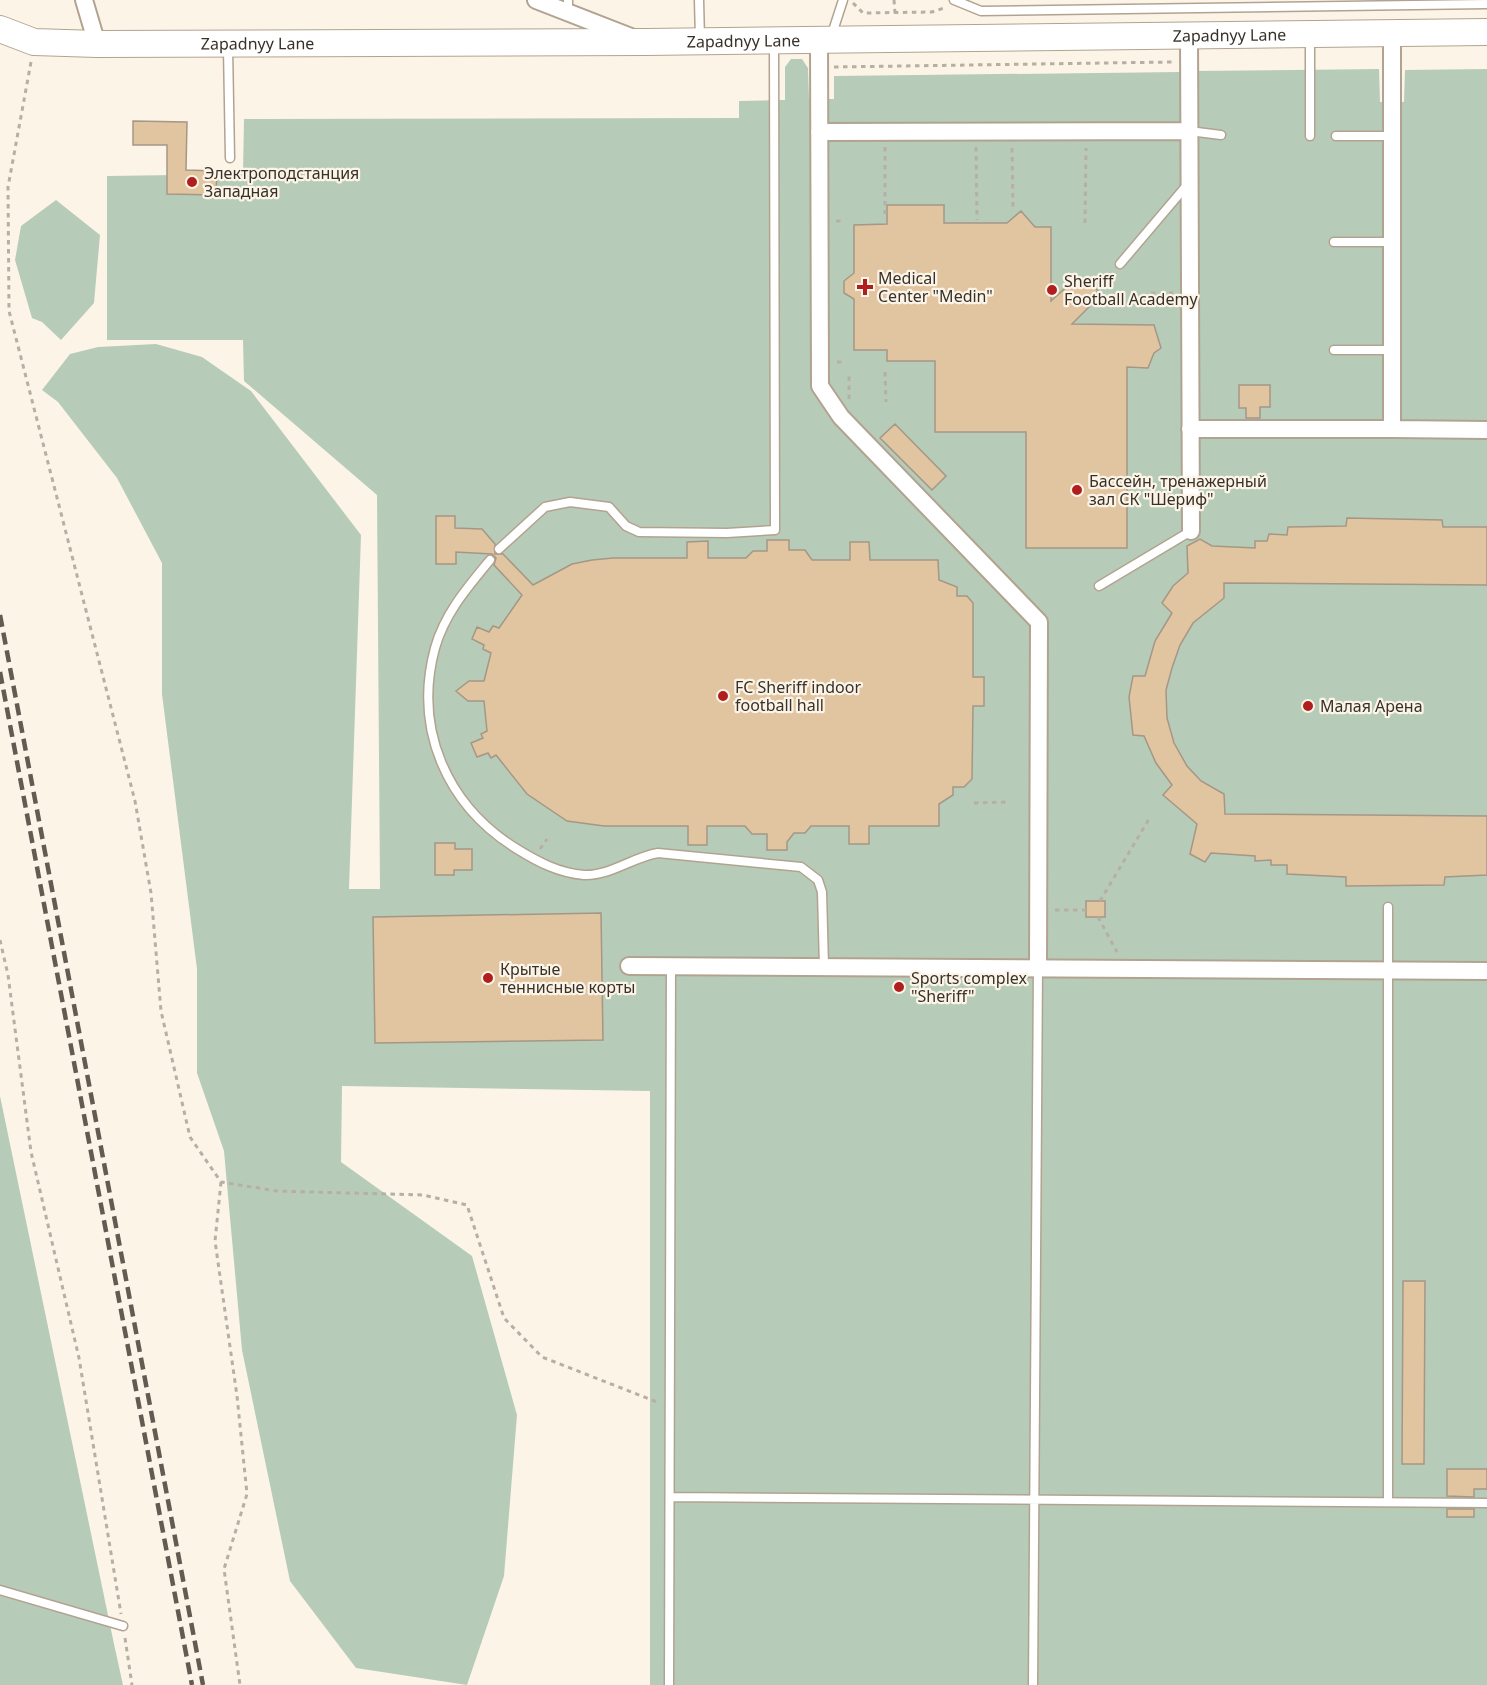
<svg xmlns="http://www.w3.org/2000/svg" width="1487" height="1685" viewBox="0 0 1487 1685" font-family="'Noto Sans',sans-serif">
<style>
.green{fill:#b6ccb8}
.building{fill:#e1c5a0;stroke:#a59785;stroke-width:1.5}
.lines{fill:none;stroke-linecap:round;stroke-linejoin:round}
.lane-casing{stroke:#b2a390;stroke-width:11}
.street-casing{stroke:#b2a390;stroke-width:20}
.primary-casing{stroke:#b2a390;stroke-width:28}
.path{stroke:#b7afa4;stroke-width:3;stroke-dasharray:4.5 4.5;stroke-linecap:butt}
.lane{stroke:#fff;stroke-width:8}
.street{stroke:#fff;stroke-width:16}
.primary{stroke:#fff;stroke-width:26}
.rail{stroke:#625b52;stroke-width:4.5;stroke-dasharray:12 6;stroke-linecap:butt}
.poi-dot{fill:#b01f1e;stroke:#fdf4e8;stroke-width:2}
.labels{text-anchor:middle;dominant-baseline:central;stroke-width:4.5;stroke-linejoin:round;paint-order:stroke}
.street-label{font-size:16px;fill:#373129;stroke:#fdf4e8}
.poi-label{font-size:16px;fill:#373129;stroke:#fdf4e8;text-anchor:start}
</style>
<rect width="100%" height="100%" fill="#fdf4e8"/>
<path class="green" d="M 791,59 L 802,59 L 808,68 L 809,99 L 834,99 L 834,76 L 1180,72 L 1180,98 L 1195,99 L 1195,71 L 1379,69 L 1380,102 L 1404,102 L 1405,70 L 1487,69 L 1487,1685 L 650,1685 L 650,1091 L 342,1086 L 341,1162 L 472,1256 L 517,1415 L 504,1576 L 467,1685 L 356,1668 L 290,1581 L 242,1350 L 224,1151 L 197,1073 L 197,969 L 162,694 L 162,563 L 117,478 L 58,402 L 42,390 L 70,354 L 98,347 L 156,344 L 202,357 L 251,391 L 361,535 L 349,889 L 380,889 L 377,495 L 244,381 L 243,340 L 107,340 L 107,176 L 243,174 L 244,119 L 739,118 L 739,101 L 785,100 L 785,67 Z
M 56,200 L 100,235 L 94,303 L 61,340 L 42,322 L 32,318 L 15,260 L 21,226 Z
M 0,1096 L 114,1644 L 123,1685 L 0,1685 Z"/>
<path class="building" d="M 133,121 L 187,122 L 186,170 L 217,171 L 216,195 L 167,194 L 167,145 L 133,145 Z
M 887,205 L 944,205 L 944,223 L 1007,223 L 1021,211 L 1035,227 L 1051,227 L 1051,301 L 1073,281 L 1077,285 L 1085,277 L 1098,291 L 1090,298 L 1093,303 L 1072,324 L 1154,325 L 1161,348 L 1154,353 L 1148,368 L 1127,367 L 1127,548 L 1026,548 L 1026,432 L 935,432 L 935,361 L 887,361 L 887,350 L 854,350 L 854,299 L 844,293 L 844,281 L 854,273 L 854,225 L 887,224 Z
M 1239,385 L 1270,385 L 1270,407 L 1260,407 L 1260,418 L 1246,418 L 1246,408 L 1239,408 Z
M 895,424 L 946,476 L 932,490 L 880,438 Z
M 436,516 L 455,516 L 455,528 L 482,529 L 495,544 L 495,554 L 503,554 L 533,585 L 572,564 L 592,560 L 613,558 L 687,558 L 687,542 L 708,541 L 708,558 L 746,558 L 753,551 L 767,551 L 767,540 L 789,540 L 789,550 L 805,550 L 812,560 L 850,560 L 850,542 L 869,542 L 870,560 L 938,560 L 939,580 L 957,587 L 957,596 L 967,596 L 973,603 L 973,677 L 984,677 L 984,706 L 973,706 L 972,779 L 964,787 L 953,787 L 953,795 L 939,804 L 939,826 L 869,826 L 869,844 L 849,844 L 849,826 L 811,826 L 805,833 L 794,833 L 787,842 L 787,850 L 767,850 L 767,834 L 752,834 L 745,826 L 707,826 L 707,845 L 688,845 L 688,826 L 604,826 L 567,821 L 527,794 L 496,755 L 491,758 L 488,753 L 477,757 L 471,743 L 483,738 L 481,734 L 487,731 L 484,701 L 468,701 L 456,691 L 469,681 L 484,681 L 491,653 L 483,649 L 484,645 L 472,639 L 477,627 L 489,632 L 493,626 L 499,628 L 522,595 L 494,565 L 496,558 L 492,554 L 456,552 L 456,564 L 436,564 Z
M 1347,518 L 1442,520 L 1443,527 L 1487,527 L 1487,585 L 1224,583 L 1224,598 L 1193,623 L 1180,645 L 1172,668 L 1166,690 L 1167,718 L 1174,743 L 1187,766 L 1201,781 L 1224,794 L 1225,814 L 1487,816 L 1487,875 L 1445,877 L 1444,885 L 1346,886 L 1346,877 L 1287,874 L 1287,865 L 1271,865 L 1271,860 L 1255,861 L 1255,856 L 1211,853 L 1205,862 L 1190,854 L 1197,824 L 1163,795 L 1172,785 L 1156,763 L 1144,736 L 1133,735 L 1129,697 L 1133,676 L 1145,676 L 1155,641 L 1172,613 L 1162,603 L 1173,586 L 1188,573 L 1187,546 L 1200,539 L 1212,546 L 1255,548 L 1255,541 L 1267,541 L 1269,534 L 1287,535 L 1288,527 L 1346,526 Z
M 435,843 L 455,843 L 455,849 L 472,849 L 472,870 L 454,870 L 454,875 L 435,875 Z
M 1086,901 L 1105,901 L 1105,917 L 1086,917 Z
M 601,913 L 603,1040 L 375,1043 L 373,917 Z
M 1403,1281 L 1425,1281 L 1424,1464 L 1402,1464 Z
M 1447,1469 L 1487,1469 L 1487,1489 L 1474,1489 L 1474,1497 L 1447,1496 Z
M 1447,1509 L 1474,1509 L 1474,1517 L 1447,1517 Z"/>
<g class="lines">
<g class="lane-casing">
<path id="lane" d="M 568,0 L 568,13
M 699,0 L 700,39
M 954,0 L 981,11 L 1487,4
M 831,37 L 843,0
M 1310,38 L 1310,136
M 228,48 L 230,158
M 1189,131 L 1221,135
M 1336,136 L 1392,136
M 1334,242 L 1392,242
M 1120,264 L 1187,185
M 1334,350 L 1392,350
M 499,549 L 545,507 L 570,502 L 609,507 L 626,526 L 639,532 L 727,533 L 775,530 L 774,44
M 490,560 C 467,588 445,613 435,648 C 413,729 447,806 517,849 C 538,862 559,873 584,875 C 610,876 633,857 658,853 L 801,867 L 818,880 L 822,892 L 824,967
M 1099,586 L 1191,531
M 1388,907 L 1388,1502
M 670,1497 L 1487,1503
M 0,1590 L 123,1626
M 669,1685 L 671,966
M 1033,1685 L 1038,968"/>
</g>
<g class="street-casing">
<path id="street" d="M 84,0 L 97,44
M 536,0 L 631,37
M 1189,36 L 1191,531
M 819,40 L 820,386 L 841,417 L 1039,622 L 1038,968
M 819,132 L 1189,131
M 1190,429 L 1392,429 L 1392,33
M 1392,429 L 1487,430
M 629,966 L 1487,971"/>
</g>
<g class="primary-casing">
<g id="primary">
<path id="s1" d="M 0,29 L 34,42 L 97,44 L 646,42 L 1487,32"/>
</g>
</g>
<path class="path" d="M 894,0 L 895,13
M 853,3 L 863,13 L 932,12 L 944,8
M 31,62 L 8,187 L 9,311 L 135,801 L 151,893 L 161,1011 L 190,1137 L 221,1182 L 277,1191 L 423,1195 L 467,1205 L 504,1318 L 542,1357 L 657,1402
M 834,67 L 1172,62
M 885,147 L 885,214
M 976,147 L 977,220
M 1012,148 L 1013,209
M 836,221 L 844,221
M 1085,223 L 1086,148
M 1151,293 L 1173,293
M 837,362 L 844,362
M 885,372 L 886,402
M 849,399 L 849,372
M 974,803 L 1006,802
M 540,849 L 547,839
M 1100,901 L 1149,819
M 1055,910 L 1086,910
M 1098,917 L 1117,952
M 0,940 L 8,975 L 31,1152 L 79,1358 L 121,1614
M 221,1182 L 215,1241 L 237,1396 L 247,1494 L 224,1569 L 240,1685
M 125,1638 L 132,1685"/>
<use href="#lane" class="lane"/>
<use href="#street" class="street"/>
<use href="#primary" class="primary"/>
<path class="rail" d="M 0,615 L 203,1685
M 0,672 L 192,1685"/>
</g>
<g class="poi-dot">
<circle cx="192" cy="182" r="6"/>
<path d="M862 278h6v6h6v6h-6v6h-6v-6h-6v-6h6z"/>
<circle cx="1052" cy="290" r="6"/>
<circle cx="1077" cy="490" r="6"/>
<circle cx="723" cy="696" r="6"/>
<circle cx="1308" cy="706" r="6"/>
<circle cx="488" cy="978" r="6"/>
<circle cx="899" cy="987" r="6"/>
</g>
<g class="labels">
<g class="street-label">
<text stroke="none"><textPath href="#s1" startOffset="1232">Zapadnyy Lane</textPath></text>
<text stroke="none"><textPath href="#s1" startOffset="746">Zapadnyy Lane</textPath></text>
<text stroke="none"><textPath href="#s1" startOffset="260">Zapadnyy Lane</textPath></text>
</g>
<g class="poi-label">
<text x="204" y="173">Электроподстанция<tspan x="204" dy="18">Западная</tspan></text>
<text x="878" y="278">Medical<tspan x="878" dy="18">Center "Medin"</tspan></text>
<text x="1064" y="281">Sheriff<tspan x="1064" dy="18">Football Academy</tspan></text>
<text x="1089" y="481">Бассейн, тренажерный<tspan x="1089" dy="18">зал СК "Шериф"</tspan></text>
<text x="735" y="687">FC Sheriff indoor<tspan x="735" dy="18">football hall</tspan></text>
<text x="1320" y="706">Малая Арена</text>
<text x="500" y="969">Крытые<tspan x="500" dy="18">теннисные корты</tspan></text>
<text x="911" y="978">Sports complex<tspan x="911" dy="18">"Sheriff"</tspan></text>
</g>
</g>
</svg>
